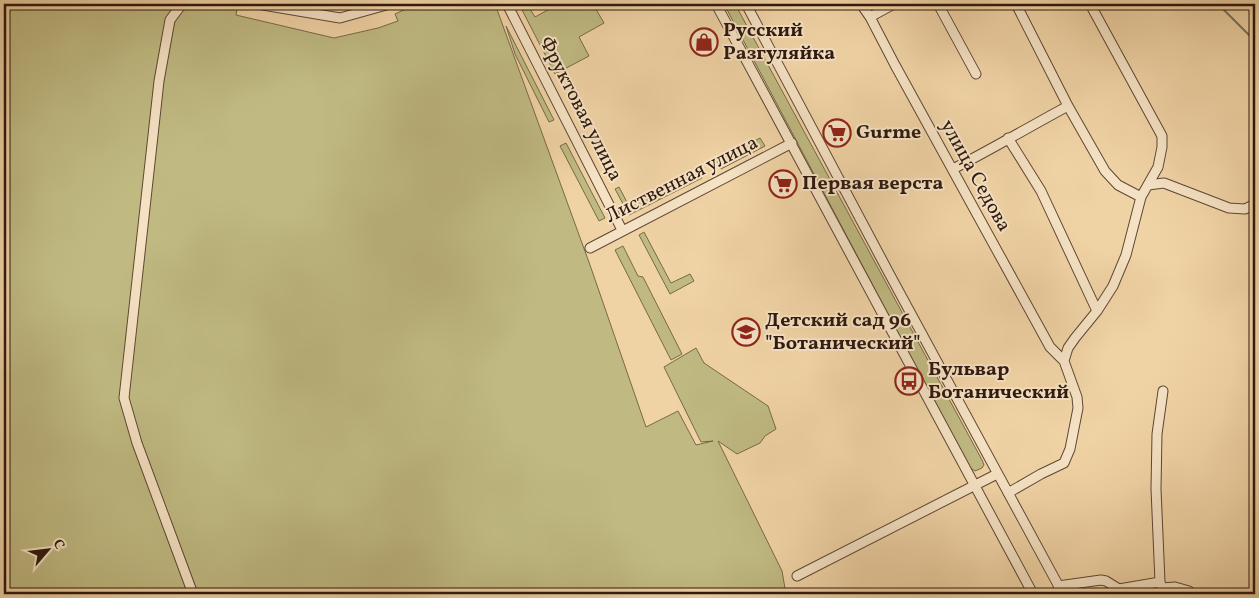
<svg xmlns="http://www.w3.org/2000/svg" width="1259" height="598" viewBox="0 0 1259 598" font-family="Vollkorn,serif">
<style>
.green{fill:#c0ba82;stroke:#776948}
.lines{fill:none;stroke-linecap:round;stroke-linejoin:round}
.stream{stroke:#6f7869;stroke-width:2}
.minor-casing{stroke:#5e4734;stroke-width:11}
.minor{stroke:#f5e2c4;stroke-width:9}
.labels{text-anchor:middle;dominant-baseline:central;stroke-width:4;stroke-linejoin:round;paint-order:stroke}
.poi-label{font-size:20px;font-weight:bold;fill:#2e180f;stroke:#f5e2c4;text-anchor:start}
.street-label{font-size:20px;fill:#2e180f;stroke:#f5e2c4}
</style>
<rect width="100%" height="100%" fill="#f0d3a5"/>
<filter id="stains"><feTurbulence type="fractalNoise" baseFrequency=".004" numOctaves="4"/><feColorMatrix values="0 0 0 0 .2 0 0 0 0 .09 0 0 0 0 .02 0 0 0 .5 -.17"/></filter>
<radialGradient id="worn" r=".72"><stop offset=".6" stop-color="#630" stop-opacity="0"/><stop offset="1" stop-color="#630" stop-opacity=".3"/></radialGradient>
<path class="green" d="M 4,4 L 238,4 L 236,15 L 334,38 L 378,28 L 398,21 L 395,14 L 417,4 L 495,4 L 590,265 L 646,427 L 678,411 L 696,445 L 713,441 L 701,442 L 664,367 L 696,348 L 704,363 L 768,406 L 776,429 L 765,436 L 760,443 L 737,454 L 718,441 L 782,571 L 786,594 L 4,594 Z
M 519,4 L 527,4 L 535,17 L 555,6 L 558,9 L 567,4 L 593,4 L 604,23 L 579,37 L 589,56 L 555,74 Z
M 724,4 L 735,4 L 982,460 L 984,465 L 982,468 L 975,471 L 969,467 Z
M 506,26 L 554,120 L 549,122 L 515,54 Z
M 760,138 L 765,146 L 721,169 L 717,161 Z
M 566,143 L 605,218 L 599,221 L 560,146 Z
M 698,170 L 702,178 L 629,215 L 615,189 L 619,187 L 629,206 Z
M 644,232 L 671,283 L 690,274 L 694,281 L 670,294 L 639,235 Z
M 623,246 L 638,276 L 643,277 L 682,354 L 671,360 L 615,250 Z"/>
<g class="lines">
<path class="stream" d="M 1218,4 L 1249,35 L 1255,39"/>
<g class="minor-casing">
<path id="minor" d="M 182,4 L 170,20 L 159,81 L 124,398 L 137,443 L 193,594
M 257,4 L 340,18 L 390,4
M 507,4 L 622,230
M 716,4 L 1033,594
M 746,4 L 890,275 L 1063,594
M 861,4 L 870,17 L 895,65 L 1050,347 L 1064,361
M 938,4 L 976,74
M 1016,4 L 1068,106 L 1105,171 L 1118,185 L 1141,197
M 870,17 L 894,4
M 1008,138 L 1041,191 L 1097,311
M 953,169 C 992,149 1029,127 1068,106
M 1148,185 L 1164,183 L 1229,208 L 1245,209 L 1255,204
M 590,248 L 792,143
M 1163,391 L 1157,434 L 1156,489 L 1160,582 L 1162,588 L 1175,587 L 1189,591 L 1190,594
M 1008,493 L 1041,474 L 1064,463 L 1070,449 L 1078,408 L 1077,397 L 1064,361 L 1068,348 L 1075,338 L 1097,311 L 1113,286 L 1126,255 L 1141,197 L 1158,167 L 1162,147 L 1162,136 L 1090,4
M 797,576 L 997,474
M 1058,586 L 1101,580 L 1106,581 L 1119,589 L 1160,582"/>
</g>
<use href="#minor" class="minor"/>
</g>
<defs>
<g id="shop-ring" transform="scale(1.4375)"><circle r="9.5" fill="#f5e2c4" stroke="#8f2418" stroke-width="1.5"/><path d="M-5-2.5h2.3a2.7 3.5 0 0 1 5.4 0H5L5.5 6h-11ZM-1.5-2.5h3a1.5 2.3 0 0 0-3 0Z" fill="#8f2418"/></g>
<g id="supermarket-ring" transform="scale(1.4375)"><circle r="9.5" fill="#f5e2c4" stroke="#8f2418" stroke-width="1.5"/><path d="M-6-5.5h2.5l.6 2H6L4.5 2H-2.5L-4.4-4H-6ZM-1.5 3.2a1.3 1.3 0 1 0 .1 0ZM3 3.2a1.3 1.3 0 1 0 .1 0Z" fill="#8f2418"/></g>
<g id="school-ring" transform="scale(1.4375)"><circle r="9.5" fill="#f5e2c4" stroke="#8f2418" stroke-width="1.5"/><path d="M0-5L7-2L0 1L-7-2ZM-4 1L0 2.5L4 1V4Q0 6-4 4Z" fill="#8f2418"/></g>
<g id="bus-ring" transform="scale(1.4375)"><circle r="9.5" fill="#f5e2c4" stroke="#8f2418" stroke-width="1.5"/><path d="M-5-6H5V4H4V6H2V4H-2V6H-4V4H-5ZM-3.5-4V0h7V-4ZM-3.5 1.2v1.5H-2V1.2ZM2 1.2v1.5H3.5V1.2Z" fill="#8f2418"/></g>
</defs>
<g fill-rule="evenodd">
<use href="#shop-ring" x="704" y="42"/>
<use href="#supermarket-ring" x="837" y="133"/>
<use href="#supermarket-ring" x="783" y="184"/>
<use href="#school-ring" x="746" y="332"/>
<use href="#bus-ring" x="909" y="381"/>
</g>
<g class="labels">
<g class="poi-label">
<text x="723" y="31">Русский<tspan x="723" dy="23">Разгуляйка</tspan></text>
<text x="856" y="133">Gurme</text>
<text x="802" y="184">Первая верста</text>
<text x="765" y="321">Детский сад 96<tspan x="765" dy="23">"Ботанический"</tspan></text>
<text x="928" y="370">Бульвар<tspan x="928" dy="23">Ботанический</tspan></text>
</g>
<g class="street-label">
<text transform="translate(580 109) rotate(63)">Фруктовая улица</text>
<text transform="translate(975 176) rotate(61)">улица Седова</text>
<text transform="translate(682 180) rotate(-27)">Лиственная улица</text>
</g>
</g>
<rect width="1259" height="598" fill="none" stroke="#f0d3a5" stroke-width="20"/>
<rect x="5" y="5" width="1249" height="588" fill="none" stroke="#2e180f" stroke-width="2.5"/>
<rect x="10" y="10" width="1239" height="578" fill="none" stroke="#2e180f"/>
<g transform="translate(48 550) rotate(62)" stroke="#f5e2c4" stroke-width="4" paint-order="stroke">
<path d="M0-4L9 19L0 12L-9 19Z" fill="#2e180f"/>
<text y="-8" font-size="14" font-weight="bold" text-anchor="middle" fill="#2e180f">С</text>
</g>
<rect width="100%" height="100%" filter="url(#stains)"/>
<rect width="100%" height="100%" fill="url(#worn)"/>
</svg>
